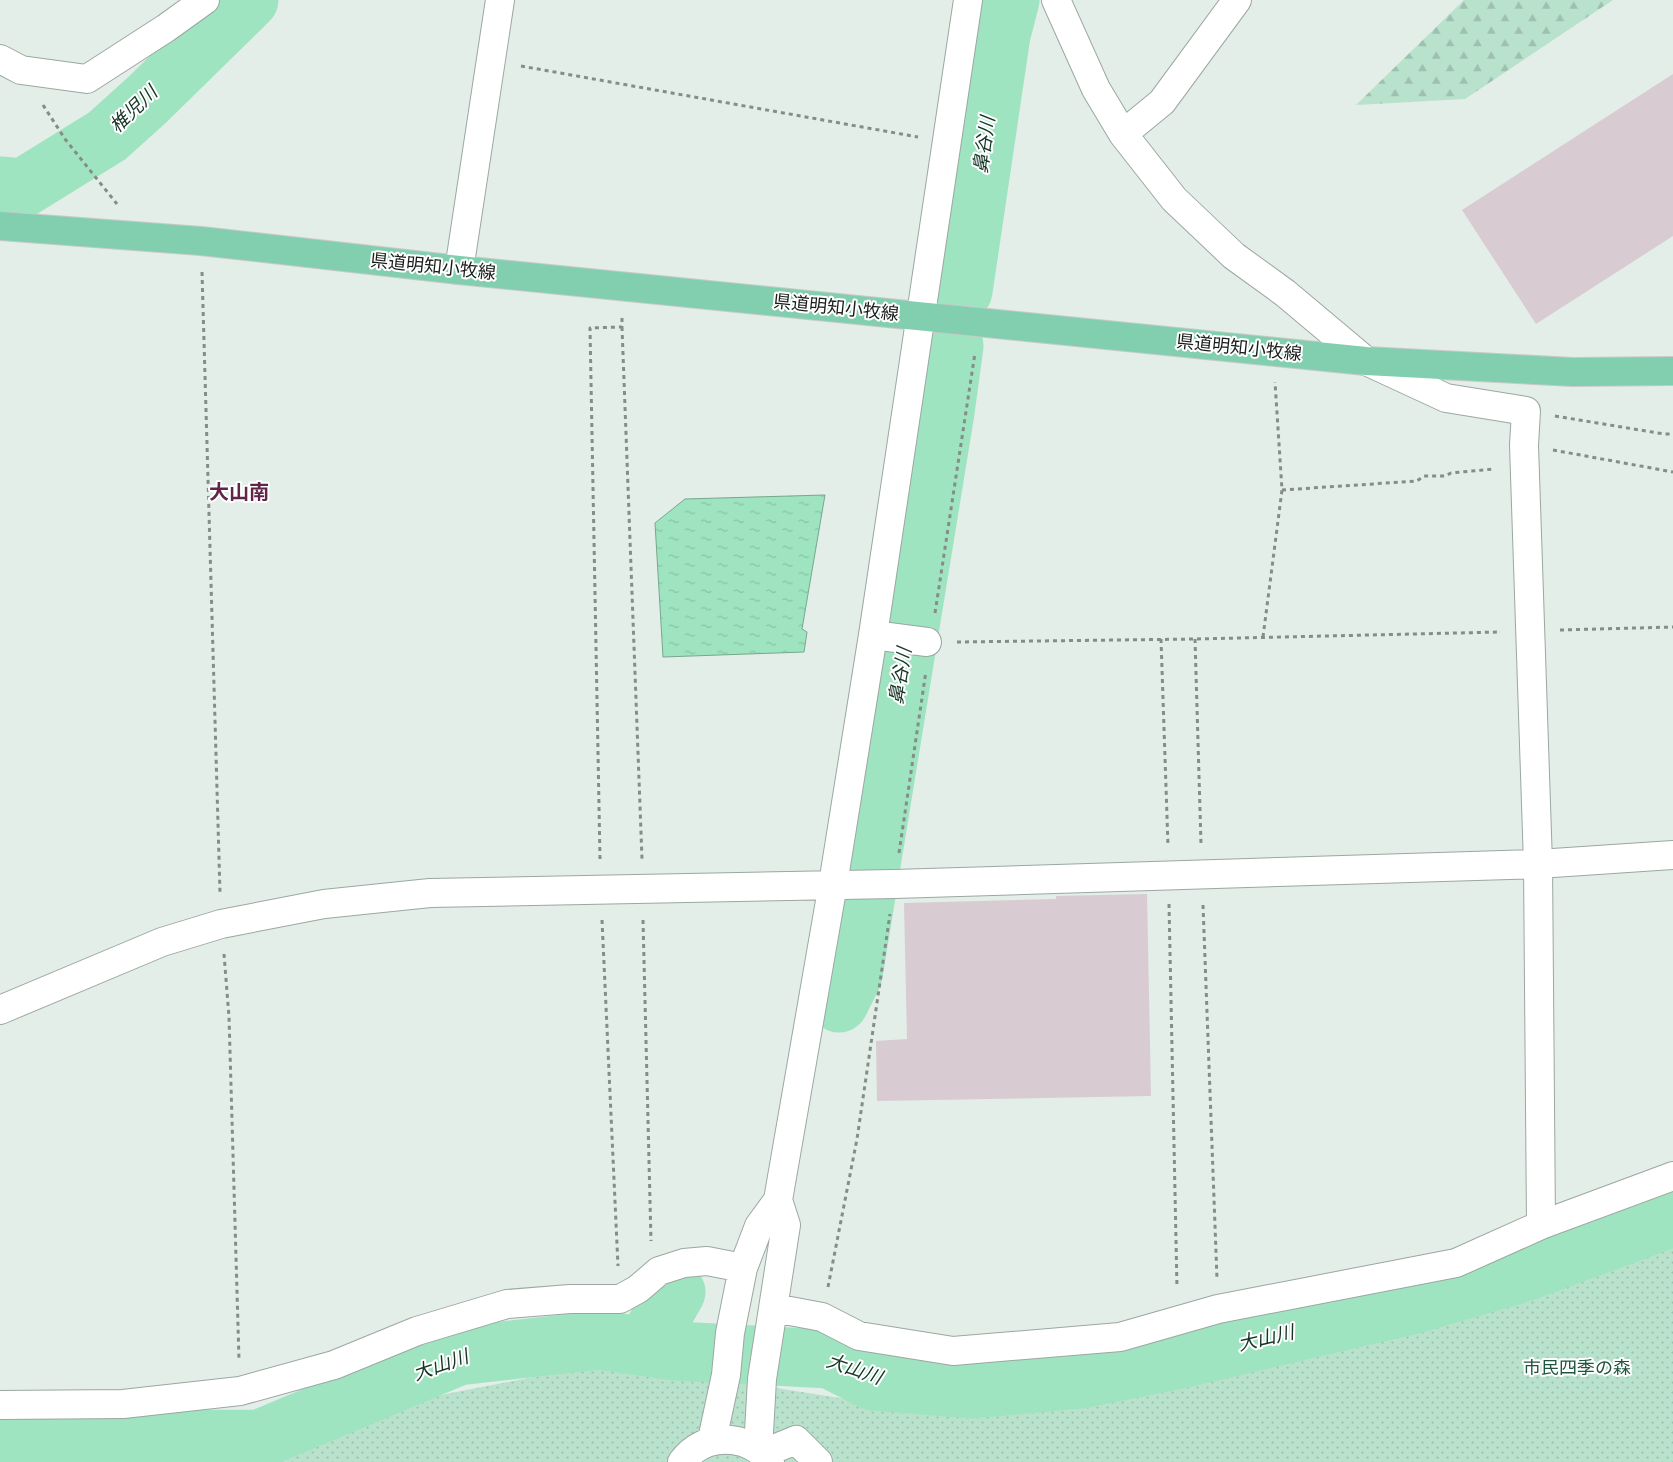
<svg xmlns="http://www.w3.org/2000/svg" width="1673" height="1462" viewBox="0 0 1673 1462" font-family="'Source Sans 3','Noto Sans JP',sans-serif">
<style>
.forest{fill:url(#forest-firs)}
.park{fill:url(#park-dots)}
.water{fill:url(#water-ripples);stroke:#76a88e}
.lines{fill:none;stroke-linecap:round;stroke-linejoin:round}
.river{stroke:#9ee4c0;stroke-width:59}
.building{fill:#d8ccd2}
.minor-casing{stroke:#9ca7a1;stroke-width:30}
.major-casing{stroke:#c8c9c8;stroke-width:30}
.path{stroke:#858d88;stroke-width:3;stroke-dasharray:4 4;stroke-linecap:butt}
.minor{stroke:#fff;stroke-width:28}
.major{stroke:#82cfb0;stroke-width:28}
.labels{text-anchor:middle;dominant-baseline:central;stroke-width:4;stroke-linejoin:round;paint-order:stroke}
.street-label{font-size:18px;fill:#181c1a;stroke:#fff}
.park-label{font-size:18px;fill:#21563e;stroke:#fff}
.water-label{font-size:19px;font-style:italic;fill:#163526;stroke:#fff}
.quarter-label{font-size:20px;font-weight:bold;fill:#622447;stroke:#fff}
</style>
<defs>
<pattern id="forest-firs" width="22" height="20" patternUnits="userSpaceOnUse" patternTransform="scale(1.25)"><rect width="22" height="20" fill="#b9e2cc"/><path d="M5 1l3.5 6h-7zM16 11l3.5 6h-7z" fill="#9ec1af"/></pattern>
<pattern id="park-dots" width="8" height="8" patternUnits="userSpaceOnUse" patternTransform="scale(1.25)"><rect width="8" height="8" fill="#b9e2cc"/><path d="M2 2h.1M6 6h.1" fill="none" stroke="#9ec1af" stroke-width="1.8" stroke-linecap="round"/></pattern>
<pattern id="water-ripples" width="26" height="14" patternUnits="userSpaceOnUse" patternTransform="scale(1.25)"><rect width="26" height="14" fill="#9ee4c0"/><path d="M2 4q2-2 4 0t4 0M15 11q2-2 4 0t4 0" fill="none" stroke="#87c3a4"/></pattern>
</defs>
<rect width="100%" height="100%" fill="#e2eee7"/>
<path class="forest" d="M 1464,0 L 1613,0 L 1465,99 L 1356,105 Z"/>
<path class="park" d="M 1673,1239 L 1673,1462 L 213,1462 L 255,1458 L 349,1413 L 610,1362 L 922,1411 L 985,1407 L 1077,1395 L 1312,1351 L 1450,1310 Z"/>
<path class="water" d="M 825,495 L 802,629 L 807,632 L 804,652 L 663,657 L 655,523 L 685,499 Z"/>
<g class="lines">
<path class="river" d="M 0,186 L 23,188 L 107,136 L 147,100 L 249,0
M 963,291 L 1001,35 L 1010,0
M 839,1003 L 853,975 L 945,412 L 954,346
M 645,1346 L 676,1292
M 0,1442 L 7,1440 L 260,1439 L 458,1356 L 599,1340 L 675,1351 L 830,1359 L 873,1381 L 974,1389 L 1080,1379 L 1180,1359 L 1415,1304 L 1524,1272 L 1673,1217"/>
</g>
<path class="building" d="M 1673,74 L 1673,236 L 1536,324 L 1462,210 Z
M 1147,894 L 1151,1096 L 877,1101 L 876,1041 L 907,1039 L 904,903 L 1056,899 L 1056,896 Z"/>
<g class="lines">
<g class="minor-casing">
<path id="minor" d="M 1056,0 L 1096,89 L 1123,134 L 1174,199 L 1234,256 L 1285,293 L 1366,361 L 1446,398 L 1526,411 L 1524,445 L 1538,864 L 1541,1225
M 0,59 L 21,70 L 87,79 L 166,28 L 205,0
M 1123,134 L 1162,102 L 1237,0
M 459,270 L 500,0
M 873,635 L 927,642
M 0,1010 L 162,942 L 221,924 L 324,904 L 430,893 L 894,884 L 1538,864 L 1673,855
M 774,1308 L 822,1317 L 859,1336 L 953,1351 L 1120,1337 L 1218,1309 L 1456,1263 L 1541,1225 L 1673,1176
M 0,1405 L 123,1404 L 240,1391 L 334,1365 L 417,1331 L 507,1304 L 570,1299 L 620,1299 L 638,1289 L 659,1271 L 684,1263 L 707,1261 L 743,1268
M 712,1440 L 726,1375 L 730,1333 L 743,1268 L 759,1226 L 778,1200 L 833,884 L 873,635 L 968,0
M 758,1450 L 762,1379 L 786,1225 L 778,1200
M 764,1453 L 796,1440 L 818,1462
M 682,1462 C 704,1432 747,1433 770,1461"/>
</g>
<g class="major-casing">
<path id="major" d="M 0,226 L 201,241 L 459,270 L 1366,361 L 1573,372 L 1673,371"/>
</g>
<path class="path" d="M 521,66 L 918,137
M 43,105 L 65,139 L 117,204
M 202,272 L 220,893
M 622,327 L 642,859
M 1555,416 L 1664,434 L 1673,434
M 1553,450 L 1673,472
M 1282,490 L 1417,481 L 1424,476 L 1445,476 L 1451,473 L 1494,469
M 935,613 L 975,353
M 1560,630 L 1673,627
M 1263,637 L 1282,490 L 1275,382
M 1161,639 L 1168,846
M 1195,639 L 1201,844
M 957,642 L 1195,639 L 1501,632
M 899,853 L 926,671
M 600,859 L 590,328 L 622,327 L 622,316
M 1169,904 L 1177,1288
M 1203,905 L 1217,1279
M 602,920 L 618,1266
M 643,920 L 651,1241
M 224,954 L 229,1017 L 239,1360
M 828,1287 L 857,1139 L 890,914"/>
<use href="#minor" class="minor"/>
<use href="#major" class="major"/>
</g>
<g class="labels">
<g class="street-label">
<text transform="translate(433 267) rotate(6)">県道明知小牧線</text>
<text transform="translate(836 308) rotate(6)">県道明知小牧線</text>
<text transform="translate(1239 348) rotate(6)">県道明知小牧線</text>
</g>
<g class="park-label">
<text x="1577" y="1368">市民四季の森</text>
</g>
<g class="water-label">
<text transform="translate(134 110) rotate(-44)">椎児川</text>
<text transform="translate(985 145) rotate(-82)">鼻谷川</text>
<text transform="translate(901 676) rotate(-81)">鼻谷川</text>
<text transform="translate(1266 1339) rotate(-13)">大山川</text>
<text transform="translate(441 1366) rotate(-19)">大山川</text>
<text transform="translate(854 1370) rotate(19)">大山川</text>
</g>
<g class="quarter-label">
<text x="239" y="493">大山南</text>
</g>
</g>
</svg>
